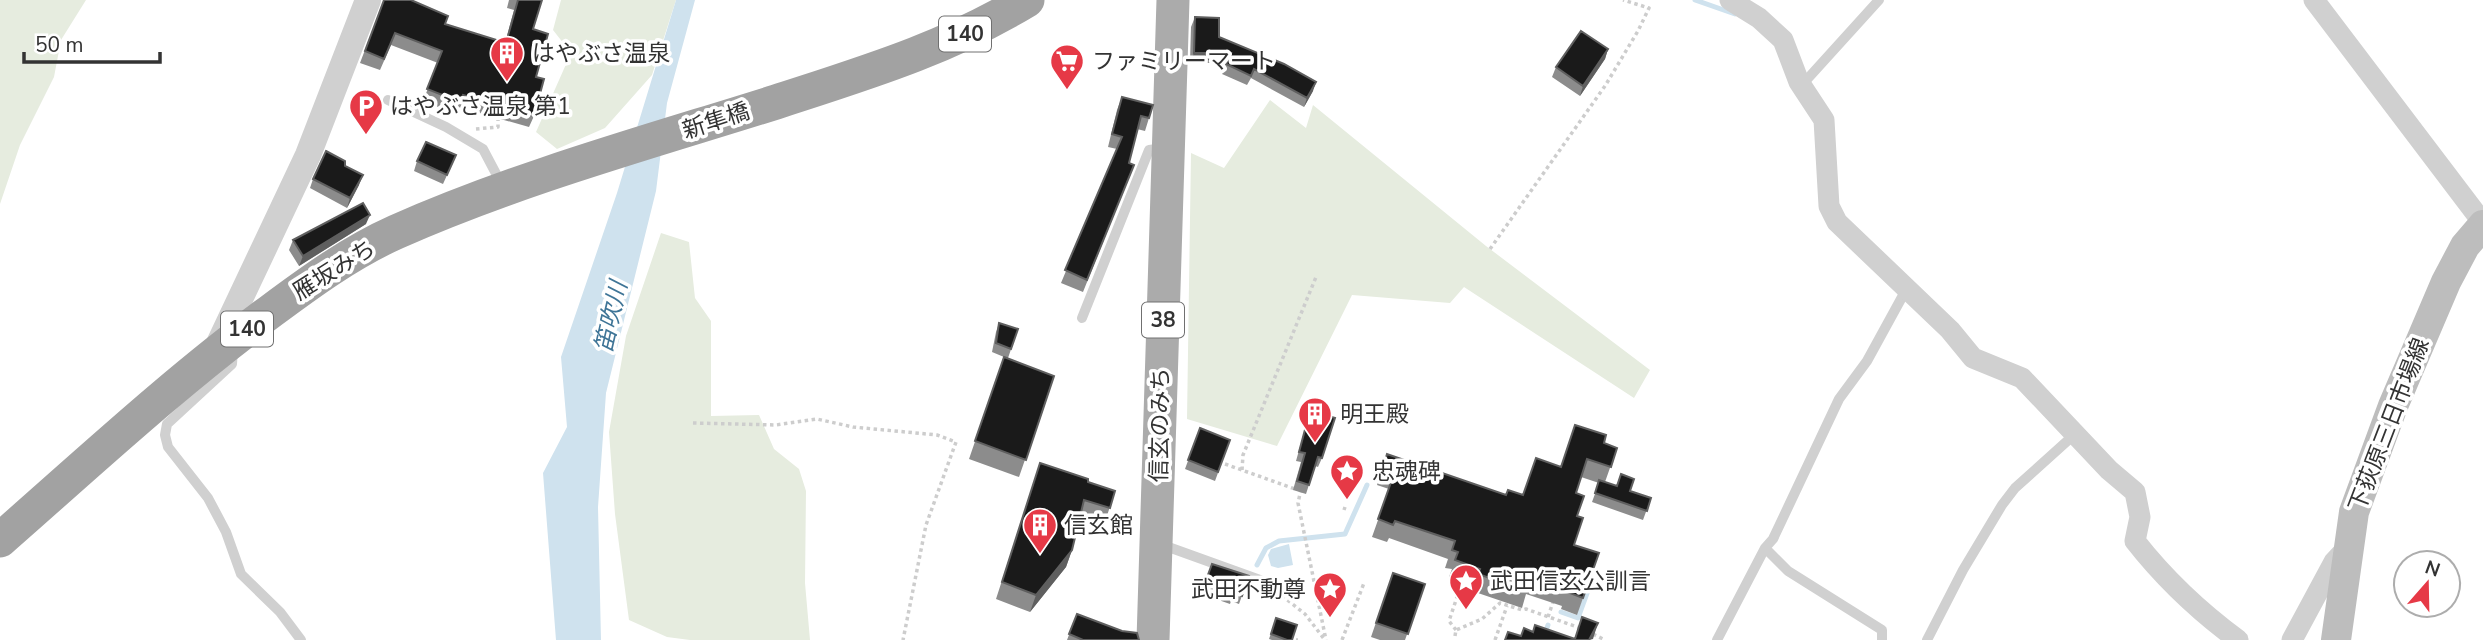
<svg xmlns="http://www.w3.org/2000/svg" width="2483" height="640" viewBox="0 0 2483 640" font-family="'Nunito Sans','Noto Sans JP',sans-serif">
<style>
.green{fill:#e6ecdf}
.water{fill:#cfe2ee}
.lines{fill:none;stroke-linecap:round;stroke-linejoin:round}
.stream{stroke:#cfe2ee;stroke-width:5}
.path{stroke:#cdcdcd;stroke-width:3.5;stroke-dasharray:3.5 3.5;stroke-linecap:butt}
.service{stroke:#d0d0d0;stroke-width:10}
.minor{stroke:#d0d0d0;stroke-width:21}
.tertiary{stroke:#d0d0d0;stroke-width:26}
.secondary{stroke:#bdbdbd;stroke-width:30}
.primary{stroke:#ababab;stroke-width:33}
.trunk{stroke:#a2a2a2;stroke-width:35}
.wall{fill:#8c8c8c}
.shaded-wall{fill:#5f5f5f}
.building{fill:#1a1a1a;stroke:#5f5f5f;stroke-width:2}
.labels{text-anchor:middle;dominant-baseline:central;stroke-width:7;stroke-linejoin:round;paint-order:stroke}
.shield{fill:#fff;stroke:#707070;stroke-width:2}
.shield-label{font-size:21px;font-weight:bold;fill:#333}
.poi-label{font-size:23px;fill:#333;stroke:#fff;text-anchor:start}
.street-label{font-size:23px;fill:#333;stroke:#fff}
.water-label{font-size:24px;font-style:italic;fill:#3f7597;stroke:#fff}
</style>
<rect width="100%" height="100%" fill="#fff"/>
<path class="green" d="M 0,0 L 86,0 L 61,40 L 54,77 L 20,145 L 0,204 Z
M 561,0 L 676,0 L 652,75 L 605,128 L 557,149 L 536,132 L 571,53 L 553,30 Z
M 1270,100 L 1306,128 L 1313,105 L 1486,246 L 1650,370 L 1634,398 L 1464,287 L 1450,303 L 1352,295 L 1277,446 L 1187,419 L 1191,153 L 1224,168 Z
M 661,233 L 689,242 L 695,298 L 711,321 L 711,416 L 759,415 L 774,449 L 799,469 L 806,491 L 805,583 L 810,640 L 690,640 L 667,637 L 629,620 L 615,514 L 609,432 L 626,336 Z"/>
<path class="water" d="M 676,0 L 695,0 L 667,103 L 656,191 L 606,393 L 598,507 L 601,640 L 556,640 L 543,473 L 567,427 L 561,357 L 617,193 Z
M 1289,544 L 1293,565 L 1278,568 L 1271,566 L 1268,555 L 1271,549 Z"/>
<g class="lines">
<path class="stream" d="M 1695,0 L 1735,14
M 1257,565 L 1266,548 L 1279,541 L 1345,534 L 1367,485
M 1561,612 L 1578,618 L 1593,577
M 1543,640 L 1548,625"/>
<path class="path" d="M 476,129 L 498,127 L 498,120
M 1490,249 L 1605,86 L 1638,31 L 1649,8 L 1623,0
M 693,423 L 776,425 L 817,419 L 853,427 L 937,435 L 956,442 L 926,525 L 903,640
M 1225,464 L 1295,489
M 1242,470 L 1243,455 L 1316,277
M 1301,489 L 1298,503 L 1326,640
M 1344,510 L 1345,507
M 1271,587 L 1305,614 L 1325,640
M 1548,617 L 1554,599
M 1456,630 L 1449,621 L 1460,588
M 1593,634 L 1605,640
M 1455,636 L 1456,630 L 1482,619 L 1500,603 L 1522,610 L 1526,609 L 1583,629
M 1296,640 L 1298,640
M 1342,640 L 1364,583
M 1495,640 L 1507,606"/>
<path class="service" d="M 1801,86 L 1879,0
M 388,100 L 446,127 L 483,149 L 502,185
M 1082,318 L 1149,150 L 1164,148
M 233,349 L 232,364 L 167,424 L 165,435 L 168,447 L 208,498 L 226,532 L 241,574 L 280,612 L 301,640
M 1160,544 L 1260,580
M 1765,548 L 1788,571 L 1882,630 L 1882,640
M 1717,640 L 1765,548 L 1773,539 L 1839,399 L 1867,361 L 1907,288
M 1927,640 L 1963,570 L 2002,505 L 2015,488 L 2075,434"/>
<path class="minor" d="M 1730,0 L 1759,18 L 1783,40 L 1799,82 L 1824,120 L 1829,206 L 1837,222 L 1950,330 L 1973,358 L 2022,378 L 2109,470 L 2135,492 L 2140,517 L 2135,541 C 2164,578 2200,612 2238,640
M 2314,0 L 2483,223
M 2292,640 L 2334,562 L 2347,548"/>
<path class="tertiary" d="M 215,352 L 308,155 L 368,0"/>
<path class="secondary" d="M 2336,640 L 2354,512 L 2393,406 L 2446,282 L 2465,246 L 2483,225"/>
<path class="primary" d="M 1153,640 L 1173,0"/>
<path class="trunk" d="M 0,540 C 89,462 176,381 271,311 C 310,282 351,252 396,232 C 518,178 649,142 776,102 C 865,73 946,49 1027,0"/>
</g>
<path class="wall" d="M 384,0 L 445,24 L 505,43 L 514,10 L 507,8 L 509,0 L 542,0 L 533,29 L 536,77 L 534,116 L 529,127 L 458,107 L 456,114 L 423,101 L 438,63 L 391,45 L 380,70 L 360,63 Z
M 1195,17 L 1219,37 L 1313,91 L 1304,107 L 1251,78 L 1247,85 L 1222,74 L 1226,63 L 1190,62 L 1191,27 Z
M 1608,49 L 1605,59 L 1580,96 L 1552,77 L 1556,67 Z
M 1122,97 L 1149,118 L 1145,131 L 1137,129 L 1129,163 L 1134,165 L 1083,292 L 1061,283 L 1117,149 L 1108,147 L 1117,110 Z
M 417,161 L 452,164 L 443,184 L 414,171 Z
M 345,166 L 359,185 L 347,208 L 310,188 L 313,179 Z
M 366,224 L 299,266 L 289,250 L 293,240 Z
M 999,323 L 1018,329 L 1008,358 L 1054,376 L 1019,477 L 969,459 L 1004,357 L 992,352 L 996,332 Z
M 1310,411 L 1322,458 L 1318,467 L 1315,466 L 1306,494 L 1293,490 L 1301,462 L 1296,461 Z
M 1200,428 L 1230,440 L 1215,481 L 1185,469 Z
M 1604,443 L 1617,448 L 1605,482 L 1651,498 L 1643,520 L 1592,502 L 1599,483 L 1581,477 L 1576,493 L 1577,516 L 1574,545 L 1599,553 L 1577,615 L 1561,609 L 1562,606 L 1526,594 L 1522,608 L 1472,591 L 1474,586 L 1449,577 L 1452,569 L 1445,568 L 1448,559 L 1389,538 L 1387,542 L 1372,537 L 1389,489 L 1377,485 L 1387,454 L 1506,495 L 1523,495 L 1560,467 Z
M 1040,463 L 1088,482 L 1115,491 L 1104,525 L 1080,517 L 1072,550 L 1066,567 L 1030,612 L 996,599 Z
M 1212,564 L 1249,576 L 1239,604 L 1231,601 L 1230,604 L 1210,597 L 1211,594 L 1202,591 Z
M 1393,573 L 1425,584 L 1405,640 L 1380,640 L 1371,637 Z
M 1077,614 L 1139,640 L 1067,640 Z
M 1276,618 L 1292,640 L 1272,640 L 1269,639 Z"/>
<path class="shaded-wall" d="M 1608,49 L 1605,59 L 1580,96 L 1583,86 Z
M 1194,53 L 1231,53 L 1227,63 L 1190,62 Z
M 1316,82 L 1313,91 L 1304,107 L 1307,98 Z
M 363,175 L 359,185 L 347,208 L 350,198 Z
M 370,215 L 366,224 L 299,266 L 303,256 Z
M 1072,550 L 1066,567 L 1030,612 L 1036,595 Z
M 1598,623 L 1593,639 L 1589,640 Z"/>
<path class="building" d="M 384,0 L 411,0 L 448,16 L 445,24 L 506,43 L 518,0 L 542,0 L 533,29 L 548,34 L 536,77 L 544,79 L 534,116 L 463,95 L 460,102 L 427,89 L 442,51 L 395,33 L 384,59 L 365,51 Z
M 1195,17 L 1219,18 L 1219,37 L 1284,64 L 1316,82 L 1307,98 L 1254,69 L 1251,76 L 1226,64 L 1231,53 L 1194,53 Z
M 1581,31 L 1608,49 L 1583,86 L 1556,67 Z
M 1122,97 L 1153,105 L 1149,118 L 1141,116 L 1129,163 L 1134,165 L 1087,280 L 1065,270 L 1122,137 L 1112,134 Z
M 426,142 L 456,155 L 447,175 L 417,161 Z
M 326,151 L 345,161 L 345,166 L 363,175 L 350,198 L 313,179 Z
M 363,203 L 370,215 L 303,256 L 293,240 Z
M 999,323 L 1018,329 L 1011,349 L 996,343 Z
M 1004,357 L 1054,376 L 1026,460 L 975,441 Z
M 1310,411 L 1335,418 L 1322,458 L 1318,457 L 1309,485 L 1297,481 L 1305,453 L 1299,452 Z
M 1575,425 L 1606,435 L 1604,443 L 1617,448 L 1611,467 L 1587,459 L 1576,493 L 1584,496 L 1577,516 L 1583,518 L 1574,545 L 1599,553 L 1583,598 L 1567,592 L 1568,589 L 1532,577 L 1528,591 L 1478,574 L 1480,569 L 1455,560 L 1458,552 L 1452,550 L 1455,541 L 1395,521 L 1393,525 L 1378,519 L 1395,471 L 1383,467 L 1387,454 L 1506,495 L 1508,490 L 1523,495 L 1536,458 L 1561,467 Z
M 1200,428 L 1230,440 L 1218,472 L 1188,460 Z
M 1040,463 L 1088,479 L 1088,482 L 1115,491 L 1110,508 L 1084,500 L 1072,550 L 1036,595 L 1002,582 Z
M 1621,474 L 1634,479 L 1630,491 L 1651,498 L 1647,511 L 1595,493 L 1599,480 L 1617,486 Z
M 1212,564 L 1249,576 L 1242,596 L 1234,593 L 1233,596 L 1213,589 L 1214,586 L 1205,583 Z
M 1393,573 L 1425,584 L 1408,634 L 1376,623 Z
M 1077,614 L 1122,631 L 1137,633 L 1139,640 L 1083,640 L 1069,634 Z
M 1582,617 L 1598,623 L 1589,640 L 1505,640 L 1508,632 L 1521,636 L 1524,628 L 1533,632 L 1535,625 L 1575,639 Z
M 1276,618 L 1297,625 L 1292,640 L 1287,640 L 1271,634 Z"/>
<defs>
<g id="building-pin" transform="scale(1.75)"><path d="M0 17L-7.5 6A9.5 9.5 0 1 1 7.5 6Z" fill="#e63946" stroke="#fff"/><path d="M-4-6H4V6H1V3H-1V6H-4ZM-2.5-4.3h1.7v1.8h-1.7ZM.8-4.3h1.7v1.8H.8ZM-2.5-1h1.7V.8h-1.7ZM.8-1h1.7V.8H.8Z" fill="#fff"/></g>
<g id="supermarket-pin" transform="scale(1.75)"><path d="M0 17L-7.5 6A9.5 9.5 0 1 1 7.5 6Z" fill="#e63946" stroke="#fff"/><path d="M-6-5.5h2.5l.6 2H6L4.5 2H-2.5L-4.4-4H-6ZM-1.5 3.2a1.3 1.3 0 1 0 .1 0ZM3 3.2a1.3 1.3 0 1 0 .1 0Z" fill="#fff"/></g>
<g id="parking-pin" transform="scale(1.75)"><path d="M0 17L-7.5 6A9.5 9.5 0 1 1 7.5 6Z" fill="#e63946" stroke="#fff"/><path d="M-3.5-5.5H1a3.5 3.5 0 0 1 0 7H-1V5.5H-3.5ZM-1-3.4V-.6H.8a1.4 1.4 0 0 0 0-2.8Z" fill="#fff"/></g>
<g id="sight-pin" transform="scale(1.75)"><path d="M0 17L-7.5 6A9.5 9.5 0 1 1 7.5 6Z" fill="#e63946" stroke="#fff"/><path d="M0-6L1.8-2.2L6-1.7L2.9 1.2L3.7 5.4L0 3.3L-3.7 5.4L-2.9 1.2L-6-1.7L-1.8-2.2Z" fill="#fff"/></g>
</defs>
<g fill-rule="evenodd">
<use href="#building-pin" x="507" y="53"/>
<use href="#supermarket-pin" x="1067" y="61"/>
<use href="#parking-pin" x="366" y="106"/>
<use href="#building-pin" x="1315" y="414"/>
<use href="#sight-pin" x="1347" y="471"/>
<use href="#building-pin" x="1040" y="525"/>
<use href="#sight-pin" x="1466" y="581"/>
<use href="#sight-pin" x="1330" y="589"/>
</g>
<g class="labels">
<g class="shield">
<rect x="939" y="16.5" width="52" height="35" rx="5"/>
<rect x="1142" y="302.5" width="42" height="35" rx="5"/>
<rect x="221" y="311.5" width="52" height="35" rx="5"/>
</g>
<g class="shield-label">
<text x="965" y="34">140</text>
<text x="1163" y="320">38</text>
<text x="247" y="329">140</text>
</g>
<g class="poi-label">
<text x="532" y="53">はやぶさ温泉</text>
<text x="1092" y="61">ファミリーマート</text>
<text x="390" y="106">はやぶさ温泉 第1</text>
<text x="1340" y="414">明王殿</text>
<text x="1372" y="471">忠魂碑</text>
<text x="1064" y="525">信玄館</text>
<text x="1490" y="581">武田信玄公訓言</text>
<text x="1306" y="589" text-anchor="end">武田不動尊</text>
</g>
<g class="street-label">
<text transform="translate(716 121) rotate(-18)">新隼橋</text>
<text transform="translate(334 270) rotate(-32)">雁坂みち</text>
<text transform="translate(1160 425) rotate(-89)">信玄のみち</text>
<text transform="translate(2389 425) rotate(-69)">下荻原三日市場線</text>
</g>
<g class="water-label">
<text transform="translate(611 317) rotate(-77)">笛吹川</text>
</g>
</g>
<g transform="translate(2427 584) rotate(20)"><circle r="33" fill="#ffffff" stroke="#adadad" stroke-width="2"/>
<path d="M0-5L12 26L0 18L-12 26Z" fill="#e63946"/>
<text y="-10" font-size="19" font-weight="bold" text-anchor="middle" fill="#333333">N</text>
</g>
<path d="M24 52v10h136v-10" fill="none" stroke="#333333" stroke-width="3.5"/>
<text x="35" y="52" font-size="21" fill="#333333" stroke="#ffffff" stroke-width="5" paint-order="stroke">50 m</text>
</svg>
